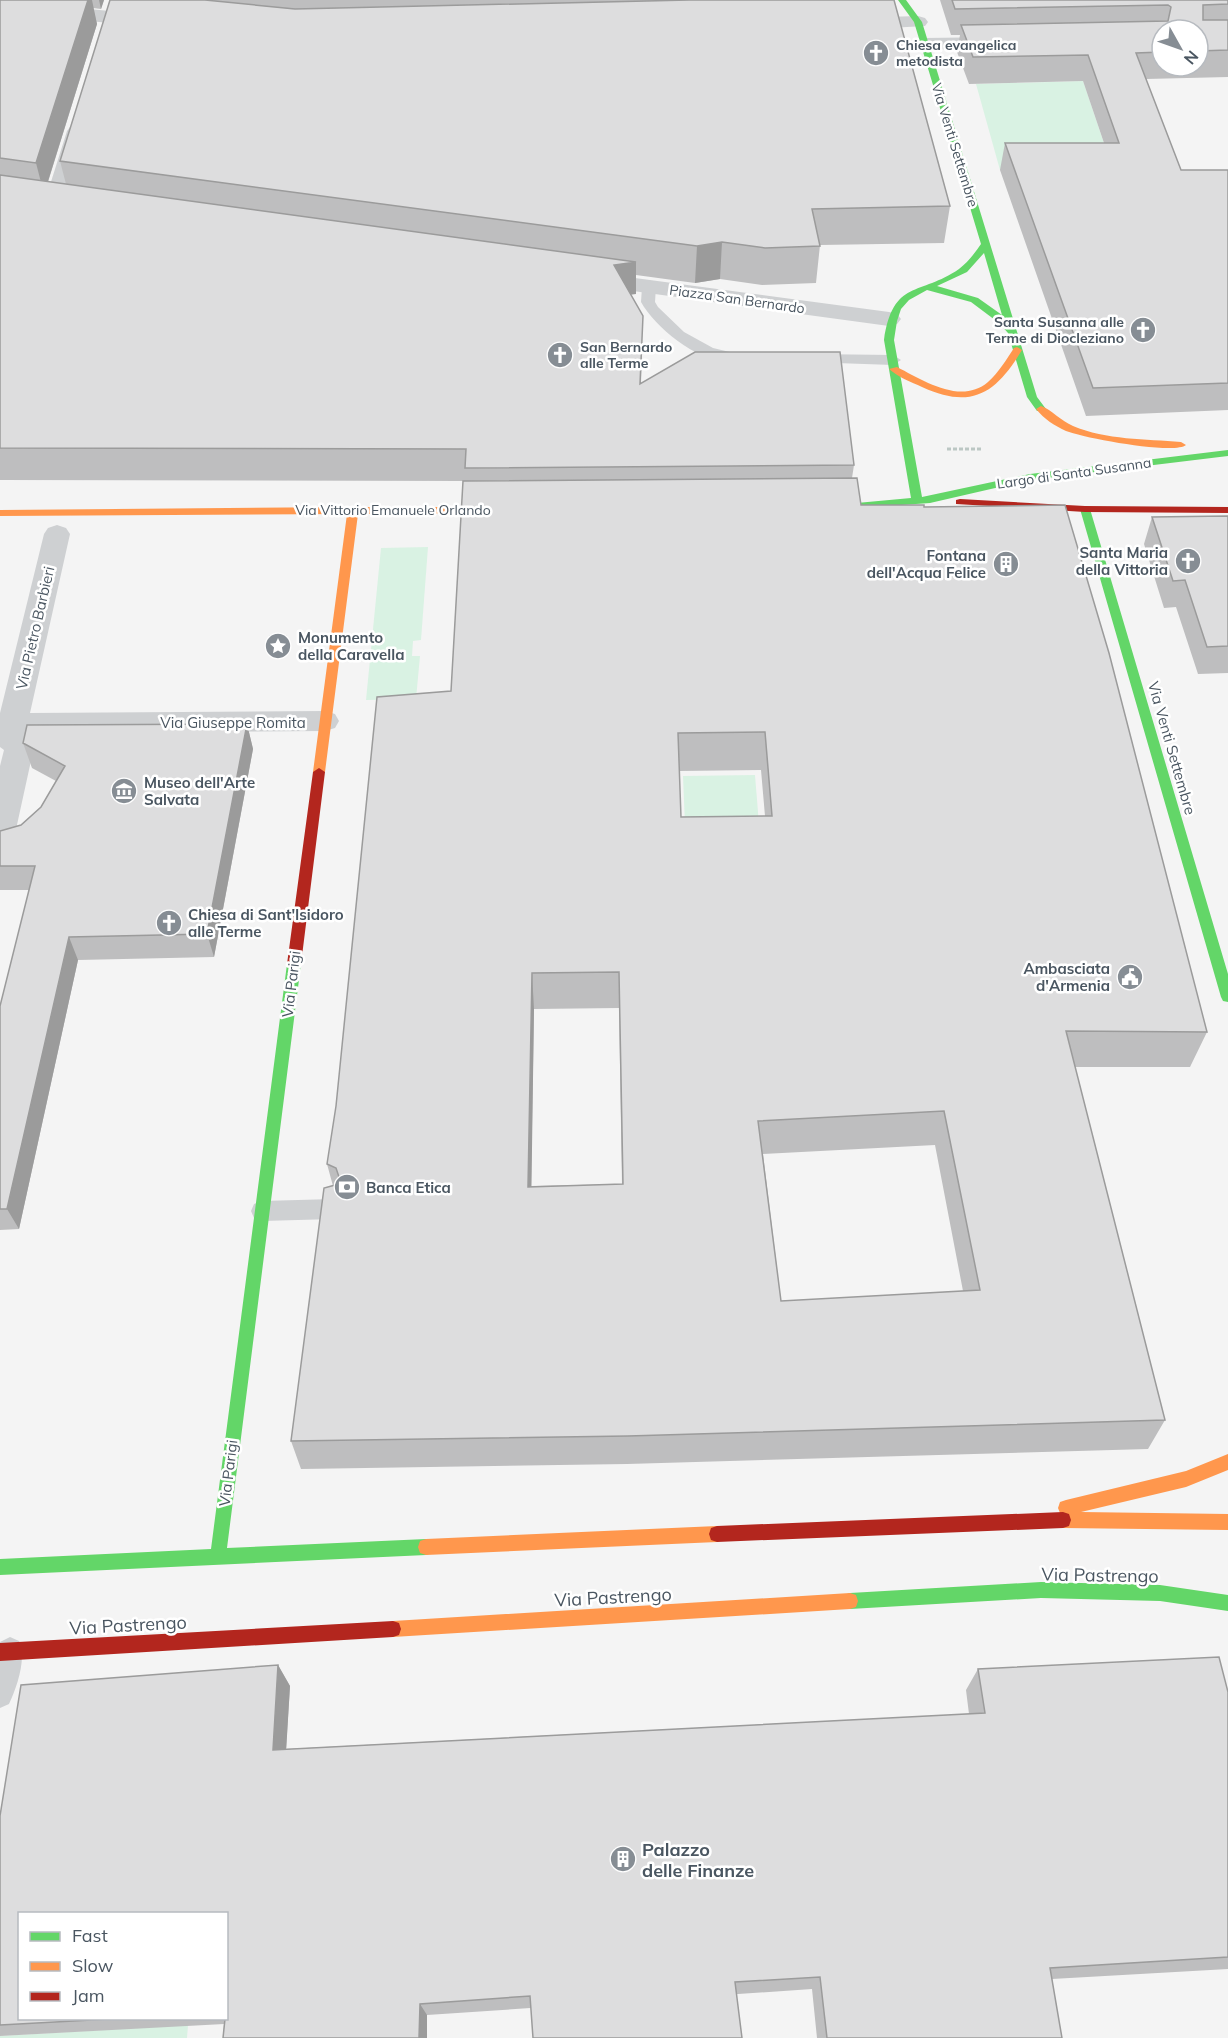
<svg xmlns="http://www.w3.org/2000/svg" width="1228" height="2038" viewBox="0 0 1228 2038" font-family="Mulish,sans-serif">
<style>
.green{fill:#d9f2e3}
.lines{fill:none;stroke-linecap:round;stroke-linejoin:round}
.path{stroke:#bcc7c4;stroke-width:3;stroke-dasharray:4 2;stroke-linecap:butt}
.lane{fill:#ced0d2;fill-rule:evenodd}
.street{fill:#ced0d2;fill-rule:evenodd}
.fast{fill:#63d668;fill-rule:evenodd}
.slow{fill:#ff974d;fill-rule:evenodd}
.jam{fill:#b3261e;fill-rule:evenodd}
.wall{fill:#bebebf;fill-rule:evenodd}
.shaded-wall{fill:#9b9b9b}
.building{fill:#ddddde;stroke:#9b9b9b;stroke-width:1.5;fill-rule:evenodd}
.labels{text-anchor:middle;dominant-baseline:central;stroke-width:5;stroke-linejoin:round;paint-order:stroke}
.far-poi-label{font-size:14px;font-weight:bold;fill:#4a5661;stroke:#fff;text-anchor:start}
.far-street-label{font-size:14px;fill:#4a5661;stroke:#fff}
.poi-label{font-size:15px;font-weight:bold;fill:#4a5661;stroke:#fff;text-anchor:start}
.street-label{font-size:15px;fill:#4a5661;stroke:#fff}
.near-street-label{font-size:18px;fill:#4a5661;stroke:#fff}
.near-poi-label{font-size:18px;font-weight:bold;fill:#4a5661;stroke:#fff;text-anchor:start}
</style>
<rect width="100%" height="100%" fill="#f4f4f4"/>
<path class="green" d="M 1083,81 L 1113,170 L 1000,170 L 976,84 Z
M 428,547 L 421,640 L 413,641 L 412,656 L 420,656 L 416,699 L 366,700 L 381,548 Z
M 755,775 L 761,849 L 686,849 L 683,776 Z
M 188,2025 L 187,2038 L 0,2038 L 0,2036 Z"/>
<g class="lines">
<path class="path" d="M 947,449 L 981,449"/>
<path class="lane" d="M 649,283 L 656,287 L 655,302 L 658,307 L 684,332 L 713,348 L 738,354 L 741,357 L 738,360 C 705,369 656,329 641,302 L 642,287 Z
M 812,354 L 893,355 L 901,360 L 893,365 L 807,362 L 804,359 Z
M 334,1199 L 342,1202 L 345,1209 L 342,1216 L 334,1219 L 262,1221 L 254,1218 L 251,1211 L 254,1204 L 262,1201 Z
M 10,1637 L 19,1641 C 27,1658 17,1687 9,1704 L 0,1708 L 0,1642 Z"/>
<path class="street" d="M 0,0 L 149,15 L 159,21 L 149,27 L 0,12 Z
M 918,16 L 925,18 L 928,22 L 925,26 L 854,30 L 844,24 L 854,18 Z
M 1003,37 L 1010,39 L 1013,43 L 1010,47 L 924,50 L 917,48 L 914,44 L 917,40 L 924,38 Z
M 77,125 L 84,127 L 87,131 L 66,204 L 63,209 L 47,209 L 44,204 L 67,131 L 70,127 Z
M 590,272 L 889,312 L 897,314 L 901,319 L 897,324 L 889,326 L 582,284 L 579,279 L 582,274 Z
M 57,525 L 66,528 L 70,534 L 30,713 L 325,711 L 335,714 L 339,721 L 335,728 L 325,731 L 25,733 L 34,747 L 15,834 L 11,842 L 0,845 L 0,766 L 4,750 L 0,747 L 0,713 L 44,534 L 48,528 Z"/>
<path class="fast" d="M 898,0 L 906,0 L 922,22 L 1037,397 L 1046,409 L 1045,411 L 1037,411 L 1027,397 L 1008,333 L 999,323 L 971,302 L 927,290 L 909,300 L 901,309 L 897,321 L 894,340 L 922,497 L 1030,474 L 1228,450 L 1228,456 L 1030,480 L 930,503 L 831,510 L 830,508 L 835,505 L 911,498 L 884,340 C 893,279 920,296 959,269 C 968,262 975,253 981,244 L 914,22 ZM 984,253 L 1002,315 L 978,298 L 937,286 L 967,272 Z
M 1085,506 L 1090,509 L 1228,974 L 1228,1002 L 1223,1001 L 1221,997 L 1080,509 Z
M 294,959 L 299,960 L 301,964 L 227,1548 L 426,1539 L 432,1541 L 434,1547 L 432,1553 L 426,1555 L 0,1575 L 0,1559 L 211,1549 L 287,964 L 289,960 Z
M 1041,1582 L 1160,1585 L 1228,1595 L 1228,1611 L 1160,1601 L 1041,1598 L 850,1609 L 844,1607 L 842,1601 L 844,1595 L 850,1593 Z"/>
<path class="slow" d="M 1017,347 L 1022,350 C 996,393 972,410 922,387 C 911,382 898,377 889,369 L 897,367 C 924,381 961,405 988,382 C 999,372 1006,360 1014,348 Z
M 1041,406 C 1052,410 1061,421 1073,426 C 1106,440 1146,439 1181,442 L 1186,445 C 1174,455 1084,438 1066,431 C 1055,426 1044,419 1036,409 Z
M 353,507 L 508,507 L 513,510 L 508,513 L 358,514 L 325,772 L 319,776 L 313,772 L 347,514 L 0,516 L 0,510 Z
M 1228,1454 L 1228,1470 L 1186,1487 L 1081,1512 L 1228,1514 L 1228,1530 L 1063,1528 L 1057,1526 L 1055,1520 L 1060,1513 L 1058,1508 L 1060,1502 L 1066,1500 L 1186,1471 Z
M 717,1526 L 723,1528 L 725,1534 L 723,1540 L 717,1542 L 426,1555 L 420,1553 L 418,1547 L 420,1541 L 426,1539 Z
M 850,1593 L 856,1595 L 858,1601 L 856,1607 L 850,1609 L 393,1637 L 387,1635 L 385,1629 L 387,1623 L 393,1621 Z"/>
<path class="jam" d="M 960,499 L 1085,506 L 1228,507 L 1228,513 L 1085,512 L 956,504 L 956,500 Z
M 319,768 L 325,772 L 301,964 L 299,968 L 289,968 L 287,964 L 313,772 Z
M 1063,1512 L 1069,1514 L 1071,1520 L 1069,1526 L 1063,1528 L 717,1542 L 711,1540 L 709,1534 L 711,1528 L 717,1526 Z
M 393,1621 L 399,1623 L 401,1629 L 399,1635 L 393,1637 L 0,1661 L 0,1643 Z"/>
</g>
<path class="wall" d="M 0,0 L 104,0 L 101,9 L 93,8 L 97,24 L 48,182 L 66,184 L 60,161 L 110,0 L 894,0 L 950,206 L 944,243 L 820,245 L 816,283 L 762,285 L 720,279 L 695,283 L 636,275 L 636,294 L 631,294 L 642,348 L 641,384 L 854,465 L 852,478 L 861,505 L 924,507 L 1207,1032 L 1190,1067 L 1075,1067 L 1165,1420 L 1148,1449 L 627,1464 L 301,1469 L 291,1441 L 333,1186 L 327,1164 L 451,691 L 463,481 L 0,480 ZM 761,770 L 765,816 L 681,817 L 679,771 ZM 619,1008 L 622,1184 L 531,1186 L 534,1009 ZM 935,1145 L 963,1291 L 781,1301 L 763,1154 Z
M 940,0 L 1228,0 L 1228,77 L 1146,79 L 1181,170 L 1228,170 L 1228,410 L 1086,416 L 1000,170 L 1005,143 L 1104,143 L 1083,81 L 969,84 L 957,52 L 960,35 L 951,35 ZM 1162,30 L 1198,30 L 1198,66 L 1162,66 Z
M 1228,516 L 1228,673 L 1198,674 L 1176,607 L 1164,608 L 1144,544 L 1152,517 Z
M 247,724 L 253,749 L 214,957 L 78,960 L 19,1229 L 0,1230 L 0,1006 L 29,890 L 0,890 L 0,831 L 21,825 L 41,807 L 56,781 L 32,768 L 23,743 Z
M 278,1665 L 290,1686 L 286,1749 L 969,1714 L 966,1690 L 978,1669 L 1228,1692 L 1228,1969 L 1052,1979 L 1062,2038 L 817,2038 L 812,1989 L 427,2015 L 427,2038 L 223,2038 L 224,2024 L 0,2036 L 0,1816 ZM 226,1914 L 226,2019 L 20,2019 Z"/>
<path class="shaded-wall" d="M 88,0 L 92,0 L 97,24 L 44,194 L 36,163 Z
M 99,0 L 104,0 L 101,9 Z
M 722,242 L 720,279 L 695,283 L 697,246 Z
M 636,262 L 636,294 L 614,297 L 614,265 Z
M 247,724 L 253,749 L 214,957 L 207,934 Z
M 69,937 L 78,960 L 19,1229 L 7,1209 Z
M 532,973 L 534,1009 L 531,1219 L 528,1187 Z
M 278,1665 L 290,1686 L 285,1769 L 273,1750 Z
M 420,2004 L 427,2015 L 427,2038 L 419,2038 Z"/>
<path class="building" d="M 0,0 L 88,0 L 36,163 L 0,158 Z
M 110,0 L 205,0 L 295,9 L 689,0 L 894,0 L 950,206 L 812,209 L 820,246 L 765,248 L 722,242 L 697,246 L 60,161 Z
M 952,0 L 1228,0 L 1228,4 L 1203,5 L 1203,20 L 1228,20 L 1228,50 L 1198,51 L 1198,30 L 1162,30 L 1162,52 L 1136,53 L 1181,170 L 1228,170 L 1228,383 L 1093,388 L 1005,143 L 1119,143 L 1088,55 L 973,57 L 961,25 L 1168,21 L 1171,7 L 1168,5 L 955,9 Z
M 0,175 L 636,262 L 614,265 L 643,316 L 640,384 L 695,352 L 840,352 L 854,465 L 465,468 L 466,449 L 0,448 Z
M 857,478 L 861,505 L 924,505 L 924,507 L 1065,505 L 1109,653 L 1207,1032 L 1066,1031 L 1165,1420 L 628,1436 L 291,1441 L 324,1188 L 335,1185 L 339,1177 L 336,1168 L 327,1164 L 336,1106 L 377,697 L 451,691 L 463,481 ZM 765,732 L 772,816 L 681,817 L 678,733 ZM 619,972 L 623,1184 L 528,1187 L 532,973 ZM 944,1111 L 980,1290 L 781,1301 L 758,1121 Z
M 1228,516 L 1228,646 L 1207,647 L 1185,580 L 1173,581 L 1152,517 Z
M 247,724 L 207,934 L 69,937 L 7,1209 L 0,1209 L 0,1006 L 35,866 L 0,866 L 0,831 L 21,825 L 41,807 L 65,766 L 23,743 L 27,725 Z
M 1219,1657 L 1228,1692 L 1228,1957 L 1050,1968 L 1062,2038 L 827,2038 L 820,1977 L 735,1982 L 742,2038 L 533,2038 L 530,1996 L 420,2004 L 419,2038 L 223,2038 L 225,2019 L 226,2019 L 226,1914 L 20,1914 L 20,2019 L 110,2019 L 0,2025 L 0,1816 L 21,1685 L 278,1665 L 273,1750 L 985,1713 L 978,1669 Z"/>
<defs>
<g id="church-disc" transform="scale(1.35)"><circle r="9.5" fill="#868d94" stroke="#fff"/><path d="M-1.2-6h2.4v3.5h3.3v2.4h-3.3V6h-2.4V-.1h-3.3v-2.4h3.3Z" fill="#fff"/></g>
<g id="building-disc" transform="scale(1.35)"><circle r="9.5" fill="#868d94" stroke="#fff"/><path d="M-4-6H4V6H1V3H-1V6H-4ZM-2.5-4.3h1.7v1.8h-1.7ZM.8-4.3h1.7v1.8H.8ZM-2.5-1h1.7V.8h-1.7ZM.8-1h1.7V.8H.8Z" fill="#fff"/></g>
<g id="sight-disc" transform="scale(1.35)"><circle r="9.5" fill="#868d94" stroke="#fff"/><path d="M0-6L1.8-2.2L6-1.7L2.9 1.2L3.7 5.4L0 3.3L-3.7 5.4L-2.9 1.2L-6-1.7L-1.8-2.2Z" fill="#fff"/></g>
<g id="museum-disc" transform="scale(1.35)"><circle r="9.5" fill="#868d94" stroke="#fff"/><path d="M0-6L6-3V-2H-6V-3ZM-5-1h2V3h-2ZM-1-1h2V3h-2ZM3-1h2V3H3ZM-6 4H6V6H-6Z" fill="#fff"/></g>
<g id="civic-disc" transform="scale(1.35)"><circle r="9.5" fill="#868d94" stroke="#fff"/><path d="M-.6-6.5H3V-4.5H.6V-3L4-1V1h2V6H-6V1h2V-1L-.6-3ZM-1.2 2.5V6h2.4V2.5Z" fill="#fff"/></g>
<g id="bank-disc" transform="scale(1.35)"><circle r="9.5" fill="#868d94" stroke="#fff"/><path d="M-6-4H6V4H-6ZM0-2.3a2.3 2.3 0 1 0 0 4.6a2.3 2.3 0 1 0 0-4.6Z" fill="#fff"/></g>
</defs>
<g fill-rule="evenodd">
<use href="#church-disc" x="876" y="53"/>
<use href="#church-disc" x="1143" y="330"/>
<use href="#church-disc" x="560" y="355"/>
<use href="#church-disc" x="1188" y="561"/>
<use href="#building-disc" x="1006" y="564"/>
<use href="#sight-disc" x="278" y="646"/>
<use href="#museum-disc" x="124" y="791"/>
<use href="#church-disc" x="169" y="923"/>
<use href="#civic-disc" x="1130" y="977"/>
<use href="#bank-disc" x="347" y="1187"/>
<use href="#building-disc" x="623" y="1859"/>
</g>
<g class="labels">
<g class="far-poi-label">
<text x="896" y="45">Chiesa evangelica<tspan x="896" dy="16">metodista</tspan></text>
<text x="1124" y="322" text-anchor="end">Santa Susanna alle<tspan x="1124" dy="16">Terme di Diocleziano</tspan></text>
<text x="580" y="347">San Bernardo<tspan x="580" dy="16">alle Terme</tspan></text>
</g>
<g class="far-street-label">
<text transform="translate(955 145) rotate(73)">Via Venti Settembre</text>
<text transform="translate(737 299) rotate(8)">Piazza San Bernardo</text>
<text transform="translate(1074 473) rotate(-8)">Largo di Santa Susanna</text>
<text x="393" y="510">Via Vittorio Emanuele Orlando</text>
</g>
<g class="poi-label">
<text x="1168" y="552" text-anchor="end">Santa Maria<tspan x="1168" dy="17">della Vittoria</tspan></text>
<text x="986" y="555" text-anchor="end">Fontana<tspan x="986" dy="17">dell'Acqua Felice</tspan></text>
<text x="298" y="637">Monumento<tspan x="298" dy="17">della Caravella</tspan></text>
<text x="144" y="782">Museo dell'Arte<tspan x="144" dy="17">Salvata</tspan></text>
<text x="188" y="914">Chiesa di Sant'Isidoro<tspan x="188" dy="17">alle Terme</tspan></text>
<text x="1110" y="968" text-anchor="end">Ambasciata<tspan x="1110" dy="17">d'Armenia</tspan></text>
<text x="366" y="1187">Banca Etica</text>
</g>
<g class="street-label">
<text transform="translate(35 628) rotate(-77)">Via Pietro Barbieri</text>
<text x="233" y="722">Via Giuseppe Romita</text>
<text transform="translate(1172 748) rotate(74)">Via Venti Settembre</text>
<text transform="translate(291 984) rotate(-83)">Via Parigi</text>
<text transform="translate(228 1473) rotate(-83)">Via Parigi</text>
</g>
<g class="near-street-label">
<text transform="translate(1100 1575) rotate(1)">Via Pastrengo</text>
<text transform="translate(613 1597) rotate(-3)">Via Pastrengo</text>
<text transform="translate(128 1625) rotate(-3)">Via Pastrengo</text>
</g>
<g class="near-poi-label">
<text x="642" y="1849">Palazzo<tspan x="642" dy="21">delle Finanze</tspan></text>
</g>
</g>
<rect x="18" y="1912" width="210" height="108" fill="#ffffff" stroke="#b7bbc0" stroke-width="1.5"/>
<rect x="30" y="1932" width="30" height="9" fill="#63d668" stroke="#b7bbc0" stroke-width="1.5"/>
<text x="72" y="1942" font-size="18" fill="#4a5661">Fast</text>
<rect x="30" y="1962" width="30" height="9" fill="#ff974d" stroke="#b7bbc0" stroke-width="1.5"/>
<text x="72" y="1972" font-size="18" fill="#4a5661">Slow</text>
<rect x="30" y="1992" width="30" height="9" fill="#b3261e" stroke="#b7bbc0" stroke-width="1.5"/>
<text x="72" y="2002" font-size="18" fill="#4a5661">Jam</text>
<g transform="translate(1180 48) rotate(130)"><circle r="28" fill="#ffffff" stroke="#b7bbc0" stroke-width="1.5"/>
<path d="M0-4.5L10 22L0 15L-10 22Z" fill="#868d94"/>
<text y="-9" font-size="16" font-weight="bold" text-anchor="middle" fill="#4a5661">N</text>
</g>
</svg>
